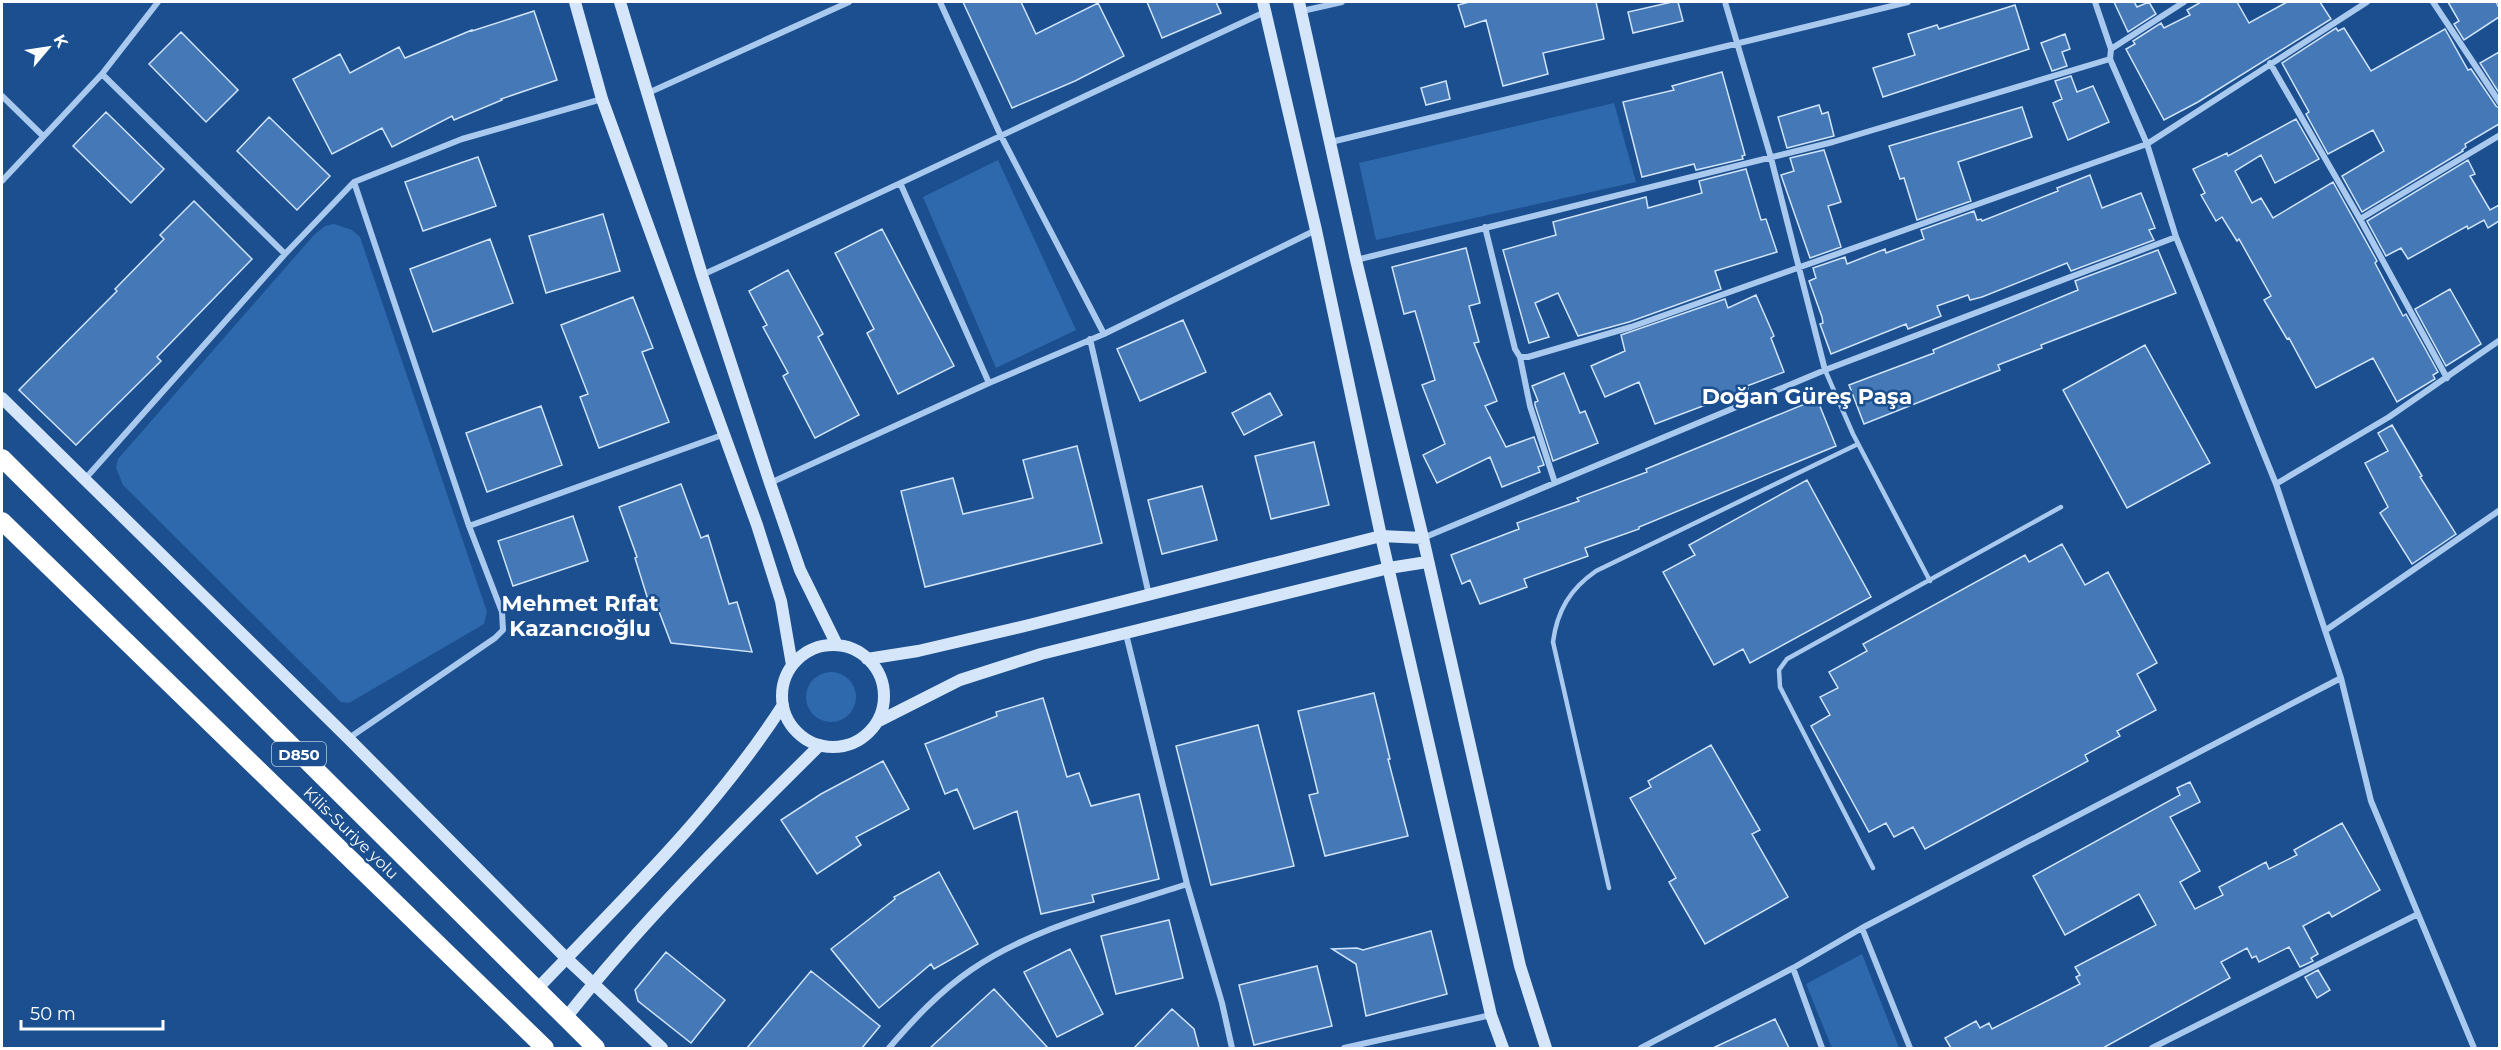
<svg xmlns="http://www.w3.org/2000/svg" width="2501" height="1050" viewBox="0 0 2501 1050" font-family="Montserrat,sans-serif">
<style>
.green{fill:#2e69ad}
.building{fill:#4478b7;stroke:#cfe3fa;stroke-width:1.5}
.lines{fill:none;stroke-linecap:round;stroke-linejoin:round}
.lane{stroke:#a9c9ee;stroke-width:4.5}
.street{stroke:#a9c9ee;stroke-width:6}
.secondary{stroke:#d6e6fa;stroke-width:12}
.highway{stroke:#fff;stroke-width:18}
.labels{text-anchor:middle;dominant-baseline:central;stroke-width:5;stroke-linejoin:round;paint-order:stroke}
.shield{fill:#1b4f8f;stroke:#bbcadd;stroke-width:1.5}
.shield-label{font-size:15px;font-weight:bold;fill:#fff}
.street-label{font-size:16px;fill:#fff;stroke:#1b4f8f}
.district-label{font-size:22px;font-weight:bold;fill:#fff;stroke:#1b4f8f}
</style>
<rect width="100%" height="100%" fill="#1b4f8f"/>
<path class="green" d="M 1614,103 L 1636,182 L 1376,240 L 1359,163 Z
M 998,160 L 1076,330 L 996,368 L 923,197 Z
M 334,224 L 352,230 L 360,237 L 487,612 L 484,624 L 349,703 L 341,702 L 123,485 L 116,468 L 118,459 L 314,235 L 325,226 Z
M806 697a25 25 0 1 1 50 0a25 25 0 1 1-50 0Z
M 1862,954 L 1899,1048 L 1832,1048 L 1806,984 Z"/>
<path class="building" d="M 963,2 L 1021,2 L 1036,34 L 1098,3 L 1124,56 L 1075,81 L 1012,108 Z
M 1147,2 L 1216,2 L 1221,13 L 1162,38 Z
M 1469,2 L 1596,2 L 1604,39 L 1543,53 L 1548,74 L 1503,86 L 1486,20 L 1465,27 L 1458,5 Z
M 1672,2 L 1678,2 L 1683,21 L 1633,33 L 1628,12 Z
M 2114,2 L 2134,2 L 2137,7 L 2149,2 L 2156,14 L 2128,32 Z
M 2201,2 L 2237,2 L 2249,23 L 2287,2 L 2320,2 L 2331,19 L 2198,102 L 2164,120 L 2126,49 L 2135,44 L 2133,41 L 2161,23 L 2164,28 L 2190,15 L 2187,10 Z
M 2448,2 L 2496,2 L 2499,8 L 2499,17 L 2464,40 L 2454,24 L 2459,21 Z
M 2015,5 L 2029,49 L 1883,97 L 1873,68 L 1915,55 L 1908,34 L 1937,25 L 1939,29 Z
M 534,11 L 557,80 L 501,99 L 502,100 L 454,120 L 452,116 L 392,147 L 382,128 L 332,154 L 293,79 L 340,54 L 350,73 L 399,47 L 405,58 L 472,30 L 472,31 Z
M 2336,28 L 2338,31 L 2344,28 L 2371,71 L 2445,29 L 2468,70 L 2471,69 L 2496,106 L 2499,108 L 2499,124 L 2465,144 L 2466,147 L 2462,150 L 2463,151 L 2362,212 L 2342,176 L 2384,151 L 2373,130 L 2328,154 L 2306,114 L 2309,112 L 2282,63 Z
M 181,32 L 238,90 L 206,122 L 149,64 Z
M 2065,34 L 2070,49 L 2062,52 L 2067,66 L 2052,71 L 2041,43 Z
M 2499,52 L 2499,93 L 2480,63 Z
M 1722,72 L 1745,155 L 1742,156 L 1743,159 L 1696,170 L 1694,164 L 1642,177 L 1623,102 L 1674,90 L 1672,86 Z
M 2071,76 L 2077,92 L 2093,86 L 2109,122 L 2068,140 L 2053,103 L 2062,99 L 2055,81 Z
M 1446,81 L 1450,99 L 1426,105 L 1421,88 Z
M 1819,105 L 1822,114 L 1828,112 L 1834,136 L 1787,148 L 1778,117 Z
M 2022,107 L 2032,137 L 1958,162 L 1971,201 L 1917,220 L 1904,178 L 1900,179 L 1889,146 Z
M 106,112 L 164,169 L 131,203 L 73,146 Z
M 269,117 L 330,176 L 297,210 L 237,151 Z
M 2296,119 L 2319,159 L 2275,183 L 2261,155 L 2235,171 L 2252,203 L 2261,198 L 2273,218 L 2333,182 L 2377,261 L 2375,263 L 2403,316 L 2406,314 L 2438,372 L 2433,375 L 2435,379 L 2397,402 L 2373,358 L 2316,388 L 2289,338 L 2287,339 L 2264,300 L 2271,296 L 2239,239 L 2237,241 L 2222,217 L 2216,221 L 2201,195 L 2205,193 L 2193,169 L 2227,153 L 2228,156 Z
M 1824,150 L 1841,202 L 1828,206 L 1841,247 L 1810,258 L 1781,175 L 1794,171 L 1790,158 Z
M 478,157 L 496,206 L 423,231 L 405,182 Z
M 2468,160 L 2475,174 L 2470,176 L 2490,210 L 2499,205 L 2499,221 L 2488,228 L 2484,220 L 2468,229 L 2467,226 L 2408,259 L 2401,248 L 2386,256 L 2367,221 Z
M 1746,169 L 1761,220 L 1766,219 L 1777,252 L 1715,271 L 1721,289 L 1629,322 L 1578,336 L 1558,293 L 1535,303 L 1549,337 L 1529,343 L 1503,250 L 1556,235 L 1553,222 L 1646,197 L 1648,208 L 1702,193 L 1699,181 Z
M 2090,175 L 2102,208 L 2141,193 L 2155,228 L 2149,230 L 2154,240 L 2071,271 L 2067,263 L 1982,297 L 1970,300 L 1968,295 L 1937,306 L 1941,316 L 1908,329 L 1906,324 L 1831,354 L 1820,324 L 1823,323 L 1822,317 L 1809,281 L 1816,278 L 1813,268 L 1845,257 L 1847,264 L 1885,249 L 1886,253 L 1924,239 L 1921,230 L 1974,211 L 1977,220 L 1981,219 L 1982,221 L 2058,191 L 2057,188 Z
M 194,201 L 252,259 L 157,357 L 161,361 L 76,445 L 19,390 L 117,291 L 115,289 L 164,239 L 160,235 Z
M 603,214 L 620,271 L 546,293 L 529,236 Z
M 882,229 L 954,366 L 898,394 L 867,333 L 874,329 L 835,253 Z
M 490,239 L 513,303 L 433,332 L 410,269 Z
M 1466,248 L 1480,303 L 1469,306 L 1479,342 L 1474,343 L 1497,401 L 1485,406 L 1506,447 L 1534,437 L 1544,465 L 1538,467 L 1540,472 L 1502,487 L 1490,457 L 1437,483 L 1423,455 L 1445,444 L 1422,385 L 1435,380 L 1415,311 L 1404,314 L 1392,267 Z
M 2158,250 L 2176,293 L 2041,345 L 2042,348 L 1998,365 L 2000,370 L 1864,424 L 1849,385 L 1934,353 L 1933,350 L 2078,290 L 2075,281 Z
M 788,270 L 823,334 L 818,337 L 859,415 L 815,438 L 783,376 L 788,373 L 763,327 L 767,325 L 749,291 Z
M 2450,289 L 2481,344 L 2446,366 L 2415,309 Z
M 1756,295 L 1774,336 L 1771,338 L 1784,372 L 1747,386 L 1748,389 L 1655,424 L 1639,382 L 1605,397 L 1591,366 L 1625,351 L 1621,335 L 1725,299 L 1728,308 Z
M 633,297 L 653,348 L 642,352 L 669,422 L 599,448 L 580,397 L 588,394 L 561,325 Z
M 1183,320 L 1206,372 L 1140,401 L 1117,349 Z
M 2145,345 L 2210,463 L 2127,508 L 2063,390 Z
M 1564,373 L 1580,413 L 1585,411 L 1598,443 L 1553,461 L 1535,405 L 1535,402 L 1538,401 L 1532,386 Z
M 1270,393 L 1282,415 L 1244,435 L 1232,413 Z
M 1817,399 L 1836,446 L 1639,527 L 1639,529 L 1585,548 L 1588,556 L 1524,579 L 1527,587 L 1480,604 L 1470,580 L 1462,584 L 1451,555 L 1519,529 L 1517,523 L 1579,501 L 1577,498 L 1647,472 L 1646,469 Z
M 541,406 L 562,465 L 487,492 L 466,433 Z
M 2392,425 L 2422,476 L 2420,477 L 2456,534 L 2412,564 L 2380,513 L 2388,507 L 2365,463 L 2388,451 L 2378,433 Z
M 1314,442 L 1329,505 L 1271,519 L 1255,456 Z
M 1077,446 L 1102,543 L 925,587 L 901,491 L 953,478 L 963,514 L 1033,498 L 1023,460 Z
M 1807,480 L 1871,597 L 1750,663 L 1743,649 L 1714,665 L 1663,572 L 1695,555 L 1689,545 Z
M 681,484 L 701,538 L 708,535 L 729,604 L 737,602 L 752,652 L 671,643 L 655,601 L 649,603 L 635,558 L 637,557 L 619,507 Z
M 1202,486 L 1217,540 L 1162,554 L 1148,500 Z
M 573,516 L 588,561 L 513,586 L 498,541 Z
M 2062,544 L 2085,585 L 2108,572 L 2157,663 L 2137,674 L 2156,710 L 2117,731 L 2120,736 L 2085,755 L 2088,761 L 1925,849 L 1913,827 L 1894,837 L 1886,823 L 1869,832 L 1811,726 L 1830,715 L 1820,697 L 1838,688 L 1829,672 L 1867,651 L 1863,644 L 2025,555 L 2029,562 Z
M 1374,693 L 1390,759 L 1388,759 L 1408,836 L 1325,856 L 1309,795 L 1318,793 L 1298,711 Z
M 1043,698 L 1067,777 L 1079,773 L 1091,806 L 1139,794 L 1159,879 L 1092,895 L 1094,902 L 1041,914 L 1017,811 L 974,829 L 957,789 L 945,794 L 925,744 L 997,716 L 996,712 Z
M 1258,725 L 1294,866 L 1211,885 L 1176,746 Z
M 1711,745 L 1760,830 L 1752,834 L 1788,897 L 1705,944 L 1669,882 L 1676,878 L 1630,798 L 1651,787 L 1648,781 Z
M 883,761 L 909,809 L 856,837 L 861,845 L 817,874 L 781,820 L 821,794 Z
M 2190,782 L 2200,802 L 2170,817 L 2200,871 L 2180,882 L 2195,909 L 2223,895 L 2219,887 L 2266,862 L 2269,869 L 2297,855 L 2294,850 L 2342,823 L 2380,890 L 2332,917 L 2329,912 L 2303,926 L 2318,954 L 2311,958 L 2313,961 L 2300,967 L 2289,947 L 2259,962 L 2256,956 L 2252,958 L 2247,948 L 2221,962 L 2230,978 L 2103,1048 L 1951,1048 L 1945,1038 L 1976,1021 L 1980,1028 L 1989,1023 L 1992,1029 L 2080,984 L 2076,977 L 2080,975 L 2075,967 L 2156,925 L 2139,894 L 2065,935 L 2033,876 L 2180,795 L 2177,788 Z
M 939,872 L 978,944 L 934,969 L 931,964 L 879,1008 L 831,949 L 895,899 L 894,897 Z
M 1169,920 L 1183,978 L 1116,994 L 1101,936 Z
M 1431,931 L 1447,994 L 1366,1016 L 1356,964 L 1332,949 L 1357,948 L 1363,950 Z
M 1070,949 L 1103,1014 L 1057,1037 L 1024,972 Z
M 666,952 L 725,1000 L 691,1043 L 638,1001 L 635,990 Z
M 1317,966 L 1332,1026 L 1254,1045 L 1239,985 Z
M 2318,970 L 2330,990 L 2317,998 L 2305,977 Z
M 811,971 L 880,1026 L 862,1048 L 747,1048 Z
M 994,989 L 1048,1048 L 930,1048 Z
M 1172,1009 L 1194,1029 L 1199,1048 L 1134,1048 Z
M 1775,1019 L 1789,1048 L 1713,1048 Z"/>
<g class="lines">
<path class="lane" d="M 1825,370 L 1853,434 L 1930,581
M 1873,868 L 1780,687 L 1779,670 L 1787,659 L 2061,507
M 1609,888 L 1553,642 C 1557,611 1570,589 1596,571 L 1858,444"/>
<path class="street" d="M 940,2 L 1000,134 L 1104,334
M 1725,2 L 1771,158 L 1825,370
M 2095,2 L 2111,49 L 2110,59 L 2147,144 L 2176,237 L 2276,484 L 2341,678 L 2371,801 L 2474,1048
M 2433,2 L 2500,103
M 1302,11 L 1342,2
M 2111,49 L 2184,2
M 2270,63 L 2360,219 L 2447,378
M 102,74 L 285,254
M 648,93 L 849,2
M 2,96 L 43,136
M 1331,142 L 1908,2
M 2,181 L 102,74 L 158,2
M 901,185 L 989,383
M 2360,219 L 2500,135
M 1485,227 L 1515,349 L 1520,357 L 1528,357 L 1631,327 L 2147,144 L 2367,2
M 1356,260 L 1833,142 L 2110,59
M 702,275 C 891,189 1077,99 1265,12
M 1090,339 L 1149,595
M 1520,357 L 1530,406 L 1555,483
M 85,479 L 285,254 L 354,182 L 462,139 L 602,99
M 770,483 L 989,383 L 1104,334 L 1316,230
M 2276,484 L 2389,417 L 2500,340
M 469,526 L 725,434
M 1423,538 L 1825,370 L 2176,237
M 2326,630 L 2500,510
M 1126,634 L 1187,884 L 1222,1003 L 1232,1048
M 349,738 L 495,638 L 503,630 L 502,612 L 469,526 L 354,182
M 1862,928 L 1910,1048
M 1793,968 L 1822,1048
M 889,1048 C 914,1019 939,992 971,970 C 1033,927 1116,908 1187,884
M 1344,1048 L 1491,1015
M 1641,1048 L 1793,968 L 1862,928 L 2341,678
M 2152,1048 L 2418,914"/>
<path class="secondary" d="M 575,2 L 602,99 L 757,525 L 781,601 L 792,665
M 620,2 L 702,275 L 770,483 L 800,570 L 837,645
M 1263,2 L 1316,230 L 1381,536 L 1491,1015 L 1503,1048
M 1299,2 L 1356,260 L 1423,538 L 1520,966 L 1546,1048
M 2,398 L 349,739 L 566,958 L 662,1048
M782 696a51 51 0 1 1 102 0a51 51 0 1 1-102 0Z
M 867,659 L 918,651 L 1029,625 L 1381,536 L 1423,538
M 877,722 L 960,680 L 1041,654 L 1389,568 L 1427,562
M 536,990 C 623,899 714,812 783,705
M 565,1019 C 642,921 731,833 820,745"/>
<path class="highway" d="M 2,458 L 596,1048
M 2,521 L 545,1048"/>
</g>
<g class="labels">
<rect class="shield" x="272" y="742" width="54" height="24" rx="4.5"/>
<g class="shield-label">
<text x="299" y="754">D850</text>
</g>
<g class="street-label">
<text transform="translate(351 833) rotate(44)">Kilis-Suriye yolu</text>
</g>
<g class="district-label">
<text x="1807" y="396">Doğan Güreş Paşa</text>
<text x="580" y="603">Mehmet Rıfat<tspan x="580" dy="25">Kazancıoğlu</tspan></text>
</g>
</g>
<rect width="2501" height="1050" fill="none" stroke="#ffffff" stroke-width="6"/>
<g transform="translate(48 48) rotate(61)" stroke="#1b4f8f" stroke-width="4.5" paint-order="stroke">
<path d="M0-4.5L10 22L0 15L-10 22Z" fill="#ffffff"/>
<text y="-9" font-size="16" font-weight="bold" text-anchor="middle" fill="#ffffff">K</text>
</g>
<path d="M21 1020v9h142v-9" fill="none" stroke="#ffffff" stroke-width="3"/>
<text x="30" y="1020" font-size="18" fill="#ffffff" stroke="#1b4f8f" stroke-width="4.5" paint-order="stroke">50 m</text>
</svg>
